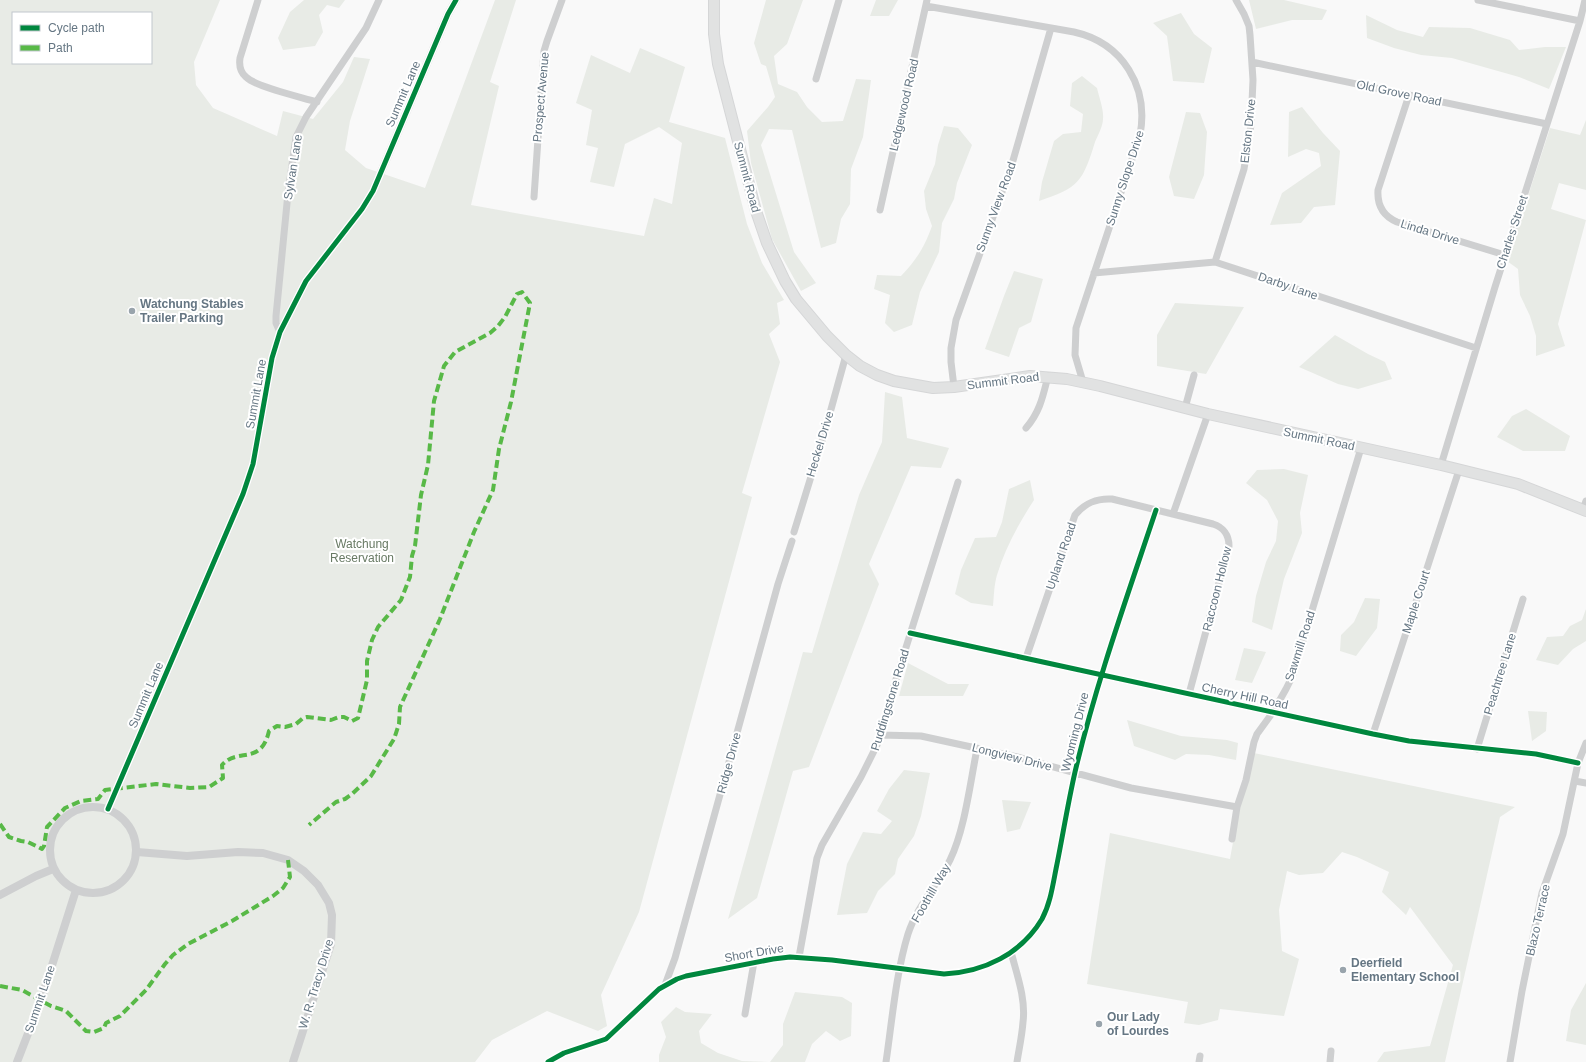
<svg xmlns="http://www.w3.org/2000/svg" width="1586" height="1062" viewBox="0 0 1586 1062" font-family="Arial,sans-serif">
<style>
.green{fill:#e8ebe6;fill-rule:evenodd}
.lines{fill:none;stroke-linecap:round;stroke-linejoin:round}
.secondary-casing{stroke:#d5d6d7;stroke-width:12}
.minor{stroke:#cecfd0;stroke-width:7}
.tertiary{stroke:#cecfd0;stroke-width:8}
.secondary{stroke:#e1e2e2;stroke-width:10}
.quiet{stroke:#58b947;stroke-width:4;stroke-dasharray:8 4;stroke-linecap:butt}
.cycleway-casing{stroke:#fff;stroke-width:8}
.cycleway{stroke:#00873e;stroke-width:5}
.poi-dot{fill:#99a4ac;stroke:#fff;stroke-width:1.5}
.labels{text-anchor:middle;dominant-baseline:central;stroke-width:4;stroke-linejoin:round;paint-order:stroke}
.street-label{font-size:12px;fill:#657683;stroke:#fff}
.poi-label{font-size:12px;font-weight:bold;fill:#657683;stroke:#fff;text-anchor:start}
.park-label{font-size:12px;fill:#687a64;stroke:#fff}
</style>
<rect width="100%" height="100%" fill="#f9f9f9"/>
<path class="green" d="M 0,0 L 220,0 L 194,62 L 196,85 L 213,108 L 277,136 L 283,111 L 313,119 L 343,82 L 354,57 L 370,59 L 350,121 L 345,150 L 366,168 L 425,188 L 495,0 L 516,0 L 490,82 L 499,86 L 471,205 L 644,236 L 654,198 L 672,204 L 682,143 L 659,127 L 625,144 L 614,187 L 590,182 L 598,148 L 586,145 L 592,110 L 576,103 L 591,55 L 630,73 L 640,48 L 685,67 L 669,122 L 725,138 L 747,224 L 762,263 L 784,300 L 777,303 L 780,324 L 769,334 L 780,362 L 742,493 L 752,497 L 639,912 L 601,995 L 607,1026 L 598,1031 L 547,1011 L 492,1040 L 475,1062 L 0,1062 ZM 13,13 L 151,13 L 151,63 L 13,63 Z
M 304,0 L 345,0 L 339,8 L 327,5 L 319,15 L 323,32 L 315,46 L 283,50 L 278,38 L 290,12 Z
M 766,0 L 803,0 L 787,44 L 774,56 L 778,84 L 797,92 L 807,107 L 822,122 L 843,121 L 856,79 L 871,80 L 863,137 L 851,169 L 850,204 L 841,219 L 836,243 L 821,248 L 792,130 L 769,129 L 761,145 L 794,252 L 816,283 L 801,291 L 772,239 L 751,163 L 747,131 L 768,107 L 775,97 L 766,66 L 761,64 L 754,43 Z
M 876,0 L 898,0 L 889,16 L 870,16 Z
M 1249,0 L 1284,0 L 1327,10 L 1322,20 L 1292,20 L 1256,29 Z
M 1181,13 L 1194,34 L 1212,48 L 1204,83 L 1173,81 L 1167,36 L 1153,23 Z
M 1366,15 L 1397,30 L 1423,37 L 1429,27 L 1470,28 L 1510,40 L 1519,50 L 1545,47 L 1566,47 L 1549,89 L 1519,77 L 1452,58 L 1421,55 L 1394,48 L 1367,38 Z
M 1082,76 L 1097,88 C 1099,97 1104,110 1103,119 C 1103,126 1098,135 1095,142 C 1083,181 1079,188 1039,201 L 1042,182 L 1054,141 L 1063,134 L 1081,132 L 1083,114 L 1070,106 L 1072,83 Z
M 1302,107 L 1323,133 L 1340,151 L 1335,205 L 1314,207 L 1301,223 L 1270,225 L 1282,193 L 1321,166 L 1319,153 L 1306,149 L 1288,157 L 1289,112 Z
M 1186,112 L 1200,113 L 1207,132 L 1204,175 L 1194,199 L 1174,196 L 1169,177 Z
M 1586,120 L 1586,190 L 1559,183 L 1551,209 L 1586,220 L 1558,324 L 1565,346 L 1536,356 L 1536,336 L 1530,316 L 1520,295 L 1518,269 L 1507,261 L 1550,128 L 1580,135 Z
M 944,126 L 958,128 L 972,145 L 957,183 L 954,199 L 942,223 L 939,252 L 920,292 L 912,325 L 894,332 L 885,323 L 890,295 L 874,289 L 877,275 L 901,276 C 917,259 924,248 932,226 L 926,209 L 924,191 L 935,164 L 938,145 Z
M 1014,271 L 1043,279 L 1031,322 L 1019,328 L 1009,357 L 985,349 L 1004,296 Z
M 1175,303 L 1244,307 L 1206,374 L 1157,366 L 1157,335 Z
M 1335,335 L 1368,354 L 1385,362 L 1392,379 L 1358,389 L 1338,384 L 1299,367 Z
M 885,392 L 902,397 L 907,438 L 949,448 L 941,468 L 911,466 L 869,564 L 879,584 L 809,767 L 793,771 L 757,898 L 728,919 L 803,652 L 812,653 L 859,495 L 882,442 Z
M 1526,409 L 1570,436 L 1565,451 L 1523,451 L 1497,437 L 1512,416 Z
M 1284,469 L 1308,475 L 1300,513 L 1302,533 L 1284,579 L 1272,630 L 1252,622 L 1256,596 L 1266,562 L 1276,541 L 1278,521 L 1267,500 L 1246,483 L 1257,470 Z
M 1030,480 L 1034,500 C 1019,523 1005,548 997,575 C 994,585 994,596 993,606 L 971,603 L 955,594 L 961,570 L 975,538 L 996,537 L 1002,522 L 1009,489 Z
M 1365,598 L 1380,599 L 1377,628 L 1356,656 L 1340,651 L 1341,635 L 1354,622 Z
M 1586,609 L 1586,641 L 1573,649 L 1558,665 L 1536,660 L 1547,637 L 1563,636 L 1570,626 L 1582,620 Z
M 1244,648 L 1266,652 L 1252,683 L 1235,680 Z
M 908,663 L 948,684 L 969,684 L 963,696 L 899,696 Z
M 1528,711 L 1547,712 L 1546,731 L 1532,741 Z
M 1127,720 L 1181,736 L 1227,740 L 1238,743 L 1236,760 L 1209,755 L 1186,754 L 1175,760 L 1134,746 Z
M 1249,752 L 1515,807 L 1500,817 L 1445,1062 L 1377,1062 L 1384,1052 L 1430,1046 L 1453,965 L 1410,907 L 1406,915 L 1382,892 L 1389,872 L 1357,857 L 1342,852 L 1323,873 L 1299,875 L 1287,871 L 1279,910 L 1282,951 L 1299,959 L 1284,1016 L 1220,1009 L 1218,1020 L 1199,1025 L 1184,1023 L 1188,1002 L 1087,984 L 1110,833 L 1230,859 Z
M 904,770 L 930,773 L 921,816 L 914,836 L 898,859 L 895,874 L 878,891 L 867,913 L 837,915 L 847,864 L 863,832 L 881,834 L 892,821 L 877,811 L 889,789 Z
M 1002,800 L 1031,802 L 1020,829 L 1007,832 Z
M 1586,983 L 1586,1045 L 1566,1041 L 1571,1010 Z
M 795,992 L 842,997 L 852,1003 L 851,1036 L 840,1041 L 826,1031 L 812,1044 L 805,1062 L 770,1062 L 783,1045 L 783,1024 Z
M 676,1007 L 685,1012 L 712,1014 L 699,1031 L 701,1043 L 718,1053 L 742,1061 L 769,1062 L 659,1062 L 659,1055 L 666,1037 L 661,1022 Z"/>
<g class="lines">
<g class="secondary-casing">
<path id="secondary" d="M 714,0 L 714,34 L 718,64 L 756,211 L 767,243 L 785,281 L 796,299 L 827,336 L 846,355 L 860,366 L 877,375 L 894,381 L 933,388 L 954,387 L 1030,376 L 1067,379 L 1100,386 L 1208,414 L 1441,465 L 1518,484 L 1586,511"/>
</g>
<path class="minor" d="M 258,0 L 240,58 C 239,65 240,72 246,77 C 256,87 301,97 317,102
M 1478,0 L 1580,21
M 926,6 L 1074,32 C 1123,43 1149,87 1140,135 L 1076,328 L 1075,355 L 1083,382
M 1252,62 L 1547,124
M 816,79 L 839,0
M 1409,95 L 1378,190 C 1377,205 1383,216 1397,222 L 1505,255
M 534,197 L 544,51 L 547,41 L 562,0
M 880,210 L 927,0
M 1215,262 L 1244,169 L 1251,125 L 1253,80 L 1250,35 L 1249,26 L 1244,14 L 1236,0
M 1094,273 L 1215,262 L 1476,348
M 280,332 L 276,323 L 276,316 L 288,193 L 296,137 L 306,117 L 366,28 L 379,0
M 954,387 L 951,362 L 951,348 L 956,320 L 1012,164 L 1051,28
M 1185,408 L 1194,375
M 1026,428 C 1040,412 1043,396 1048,376
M 1441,465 L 1495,287 L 1580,21 L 1585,0
M 1583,509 L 1586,501
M 1173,514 L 1208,414
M 794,532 L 825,431 L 846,355
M 910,633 L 1373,734 L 1409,741 L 1536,754 L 1578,763
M 1026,658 L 1075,515 C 1085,503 1096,498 1112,499 L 1213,524 C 1223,527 1229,535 1229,546 L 1189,694
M 1373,734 L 1459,470
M 880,735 L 921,736 L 1017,757 L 1131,788 L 1237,807
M 1477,749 L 1523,599
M 1575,781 L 1586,783
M 1232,839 L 1237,807 L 1246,780 L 1254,742 L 1257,734 L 1273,712 L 1286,689 L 1292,677 L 1361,448
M 1011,952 C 1017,975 1026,999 1023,1022 C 1022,1036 1019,1049 1017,1062
M 799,957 L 817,858 L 822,845 L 861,777 L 877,745 L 897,676 L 958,482
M 665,985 L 675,958 L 778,584 L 792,541
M 745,1014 L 754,962
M 548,1062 L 564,1053 L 606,1039 L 659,989 L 677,979 L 686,976 L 773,959 L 790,957 L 832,960 L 944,974 C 984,972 1021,954 1042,919 C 1051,902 1053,883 1057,864 C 1063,834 1068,803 1075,772 C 1096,683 1127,597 1156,510
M 886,1062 C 892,1021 896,973 908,934 C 917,906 937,886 950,860 C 965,829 970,783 977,749
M 1199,1062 L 1200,1056
M 1330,1062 L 1331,1051
M 1510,1062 L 1522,991 L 1542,893 L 1563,834 L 1578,763 L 1586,743"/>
<path class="tertiary" d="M50 850a43 43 0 1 1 86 0a43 43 0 1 1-86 0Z
M 108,809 L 243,494 L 253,464 L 272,358 L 280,332 L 306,281 L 362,209 L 373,191 L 448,14 L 456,0
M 137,852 L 187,856 L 238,852 L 263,853 L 288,860 L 304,871 L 318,885 L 329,903 L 332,915 L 331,944 L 293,1062
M 0,895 L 36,876 L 53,869
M 17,1062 L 41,1000 L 76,890"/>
<use href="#secondary" class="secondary"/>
<path class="quiet" d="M 0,824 L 9,837 L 21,841 L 28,842 L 42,849 L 44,846 L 47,827 L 65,808 L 81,801 L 98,799 L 105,790 L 156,784 L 190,788 L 209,787 L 223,778 L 222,765 C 238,747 261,766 269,731 L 277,726 L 285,727 L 296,724 L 303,718 L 307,717 L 331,720 L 339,717 L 344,717 L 352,721 L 358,718 L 367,680 L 367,661 L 372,640 L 378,627 L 401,600 L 410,577 L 412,556 L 415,546 L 421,495 L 428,465 L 434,401 L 444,366 L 455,352 L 490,333 L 498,326 L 505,317 L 517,294 L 522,292 L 530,303 L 511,402 L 499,449 L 493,490 L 474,532 L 440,619 L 400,707 L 399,724 L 394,739 L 371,776 L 352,794 L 345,799 L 336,802 L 309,825
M 0,986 L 22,990 L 51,1006 L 66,1011 L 86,1031 L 94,1032 L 104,1028 L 106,1023 L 120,1016 L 146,990 L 165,964 L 173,955 L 188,944 L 232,921 L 273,896 L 283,888 L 290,877 L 288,860"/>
<g class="cycleway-casing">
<path id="cycleway" d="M 910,633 L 1373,734 L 1409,741 L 1536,754 L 1578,763
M 108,809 L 243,494 L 253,464 L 272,358 L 280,332 L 306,281 L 362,209 L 373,191 L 448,14 L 456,0
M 548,1062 L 564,1053 L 606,1039 L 659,989 L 677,979 L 686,976 L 773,959 L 790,957 L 832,960 L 944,974 C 984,972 1021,954 1042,919 C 1051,902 1053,883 1057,864 C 1063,834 1068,803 1075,772 C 1096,683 1127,597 1156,510"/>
</g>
<use href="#cycleway" class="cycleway"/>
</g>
<g class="poi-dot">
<circle cx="132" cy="311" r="4"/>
<circle cx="1343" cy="970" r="4"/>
<circle cx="1099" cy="1024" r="4"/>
</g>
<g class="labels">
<g class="street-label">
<text transform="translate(1399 93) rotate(12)">Old Grove Road</text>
<text transform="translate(403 94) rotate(-67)">Summit Lane</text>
<text transform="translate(541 97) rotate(-85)">Prospect Avenue</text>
<text transform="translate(904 105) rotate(-77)">Ledgewood Road</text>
<text transform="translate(1248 131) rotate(-84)">Elston Drive</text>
<text transform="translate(293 167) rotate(-81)">Sylvan Lane</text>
<text transform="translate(747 177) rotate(75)">Summit Road</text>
<text transform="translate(1125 178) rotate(-72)">Sunny Slope Drive</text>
<text transform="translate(996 207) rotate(-70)">Sunny View Road</text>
<text transform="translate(1430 232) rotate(17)">Linda Drive</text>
<text transform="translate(1512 232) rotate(-72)">Charles Street</text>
<text transform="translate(1288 286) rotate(19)">Darby Lane</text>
<text transform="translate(1003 381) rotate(-7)">Summit Road</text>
<text transform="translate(256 394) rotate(-80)">Summit Lane</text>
<text transform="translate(1319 439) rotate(12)">Summit Road</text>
<text transform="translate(820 444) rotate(-73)">Heckel Drive</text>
<text transform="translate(1061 556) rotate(-71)">Upland Road</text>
<text transform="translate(1217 589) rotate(-76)">Raccoon Hollow</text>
<text transform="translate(1416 602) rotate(-72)">Maple Court</text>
<text transform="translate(1300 646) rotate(-72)">Sawmill Road</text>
<text transform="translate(1500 674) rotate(-73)">Peachtree Lane</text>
<text transform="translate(146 695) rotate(-67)">Summit Lane</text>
<text transform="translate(1245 696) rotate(12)">Cherry Hill Road</text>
<text transform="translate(890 700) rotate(-73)">Puddingstone Road</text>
<text transform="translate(1075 732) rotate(-76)">Wyoming Drive</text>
<text transform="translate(1012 757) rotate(14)">Longview Drive</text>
<text transform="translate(729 763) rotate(-75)">Ridge Drive</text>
<text transform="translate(931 893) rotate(-60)">Foothill Way</text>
<text transform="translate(1538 920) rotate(-77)">Blazo Terrace</text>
<text transform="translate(754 953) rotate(-10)">Short Drive</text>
<text transform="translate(316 984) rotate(-73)">W. R. Tracy Drive</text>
<text transform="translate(40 999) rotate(-71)">Summit Lane</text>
</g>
<g class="poi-label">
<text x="140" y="304">Watchung Stables<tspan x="140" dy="14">Trailer Parking</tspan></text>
<text x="1351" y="963">Deerfield<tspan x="1351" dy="14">Elementary School</tspan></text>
<text x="1107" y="1017">Our Lady<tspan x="1107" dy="14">of Lourdes</tspan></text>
</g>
<g class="park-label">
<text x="362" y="544">Watchung<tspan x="362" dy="14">Reservation</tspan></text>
</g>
</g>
<rect x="12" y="12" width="140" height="52" fill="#ffffff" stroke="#c1c8cd"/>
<rect x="20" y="25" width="20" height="6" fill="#00873e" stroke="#c1c8cd"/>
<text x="48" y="32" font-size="12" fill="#657683">Cycle path</text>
<rect x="20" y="45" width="20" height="6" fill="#58b947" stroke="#c1c8cd"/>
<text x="48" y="52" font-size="12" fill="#657683">Path</text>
</svg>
